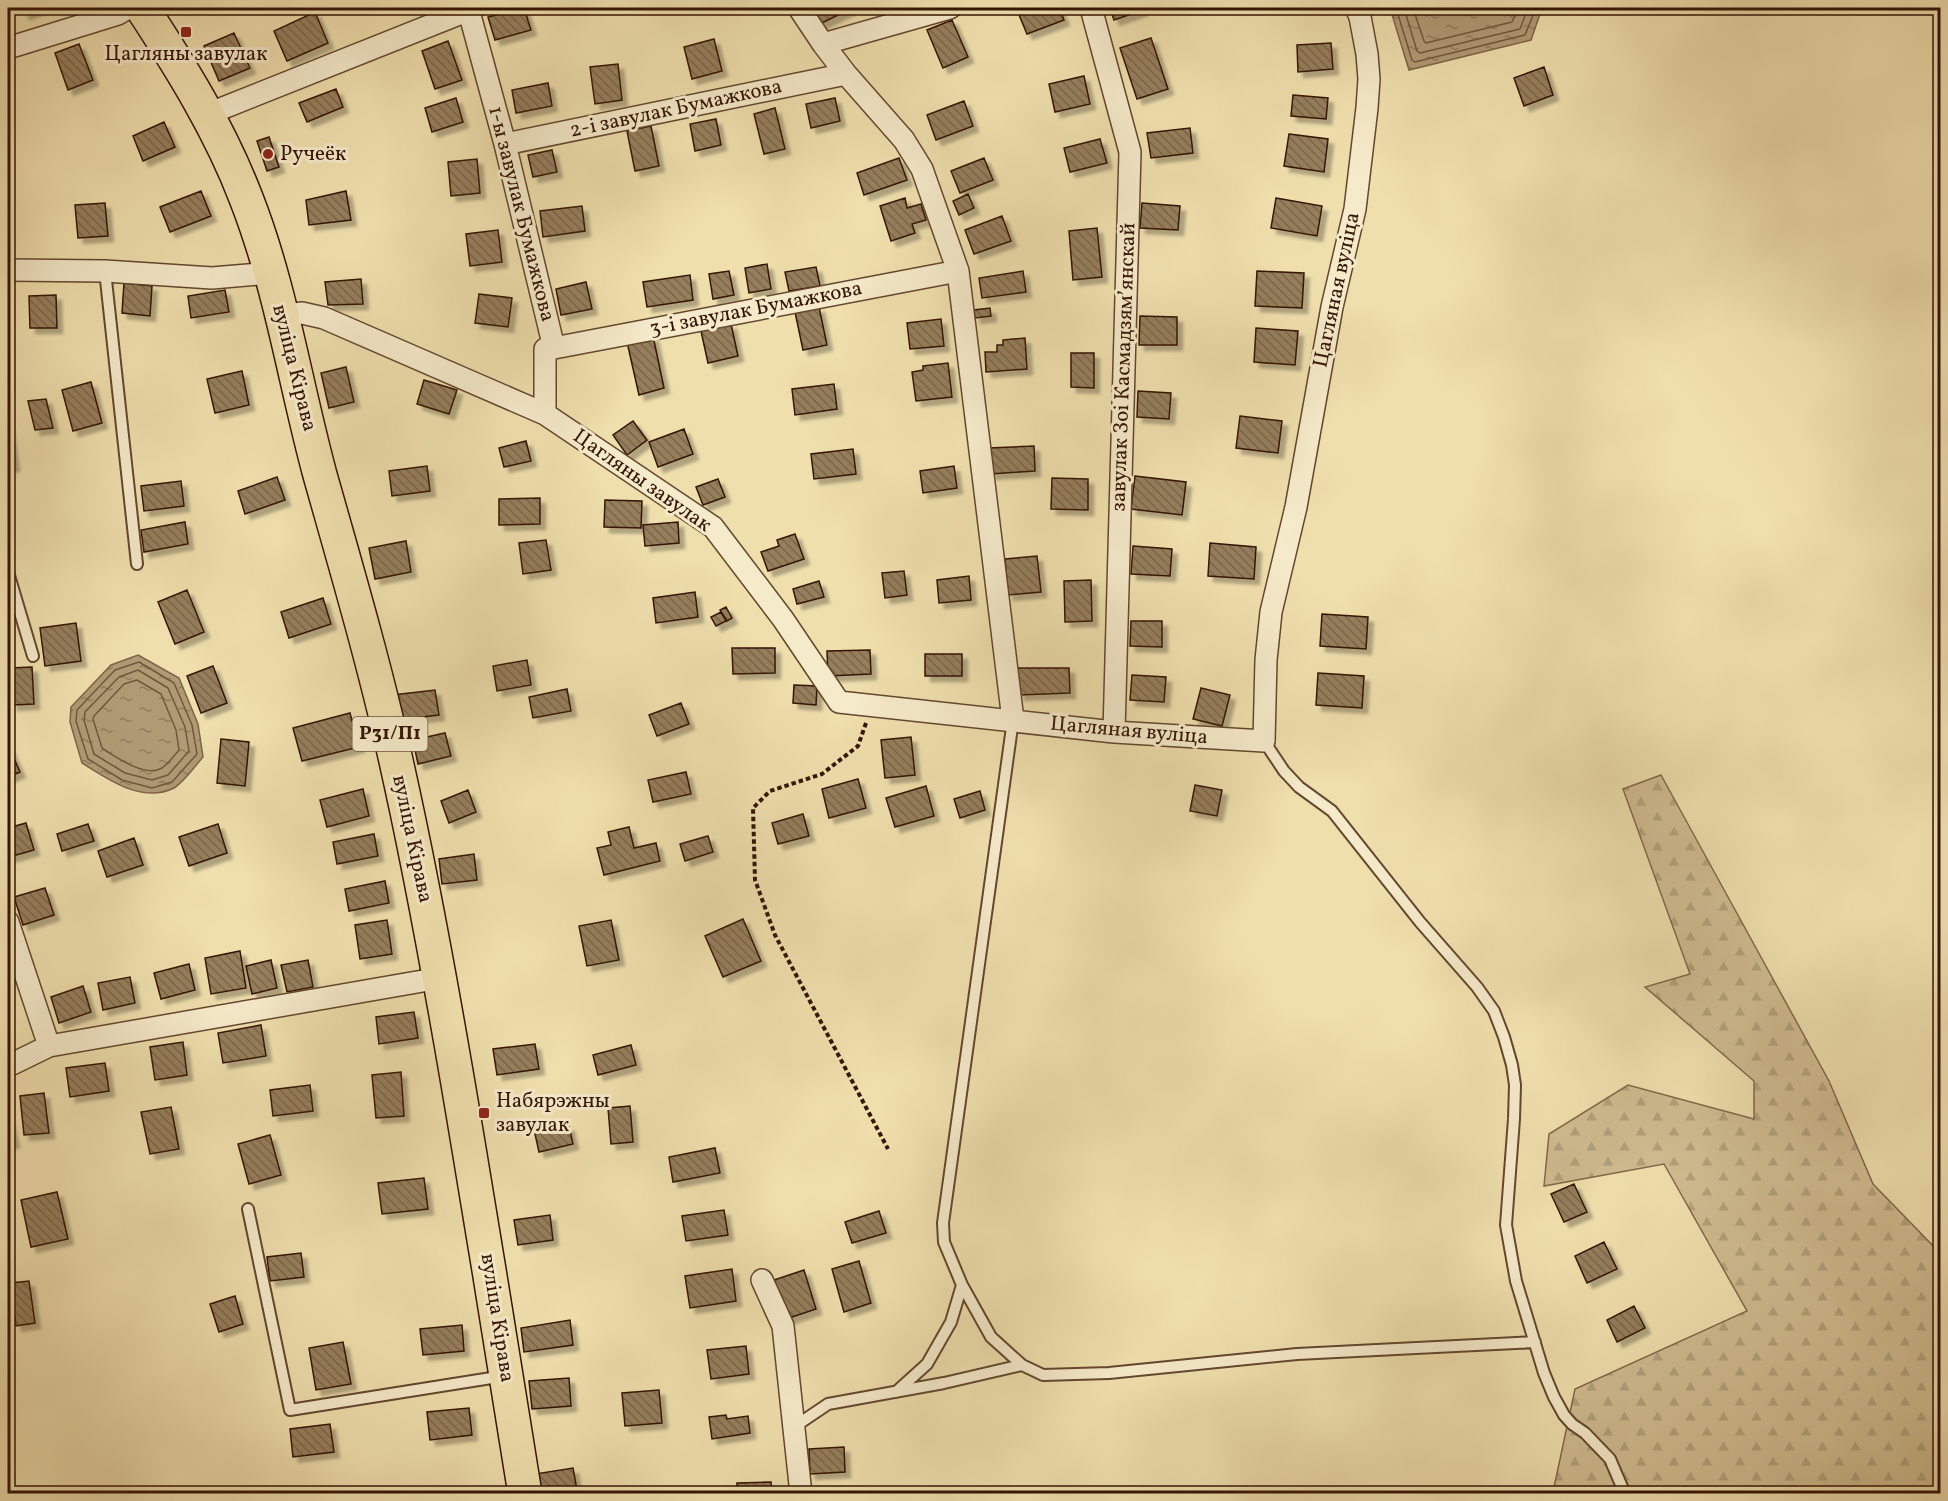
<svg xmlns="http://www.w3.org/2000/svg" width="1948" height="1501" viewBox="0 0 1948 1501" font-family="Vollkorn,serif">
<style>
.forest{fill:url(#forest-firs);stroke:#82684a;stroke-width:1.5}
.water{fill:url(#water-ripples);stroke:#7e6447;stroke-width:1.5}
.lines{fill:none;stroke-linecap:round;stroke-linejoin:round}
.shore{stroke:#72573c;stroke-width:1.5}
.building{fill:url(#building-back-hatch);stroke:#341404;stroke-width:1.5;filter:url(#shadow)}
.service-casing{stroke:#63472e;stroke-width:14}
.minor-casing{stroke:#63472e;stroke-width:24}
.primary-casing{stroke:#341404;stroke-width:36}
.path{stroke:#341404;stroke-width:4;stroke-dasharray:4.5 3;stroke-linecap:butt}
.service{stroke:#f5eaca;stroke-width:10}
.minor{stroke:#f5eaca;stroke-width:21}
.primary{stroke:#efdfad;stroke-width:33}
.poi-dot{fill:#8f2418;stroke:#f5eaca;stroke-width:2}
.labels{text-anchor:middle;dominant-baseline:central;stroke-width:6;stroke-linejoin:round;paint-order:stroke}
.shield{fill:#f5eaca;stroke:#6e543f;stroke-width:1.5}
.shield-label{font-size:20px;font-weight:bold;fill:#341404}
.poi-label{font-size:21px;fill:#341404;stroke:#f5eaca;text-anchor:start}
.street-label{font-size:21px;fill:#341404;stroke:#f5eaca}
</style>
<defs>
<pattern id="forest-firs" width="22" height="20" patternUnits="userSpaceOnUse" patternTransform="scale(1.5)"><rect width="22" height="20" fill="#cfbc90"/><path d="M5 1l3.5 6h-7zM16 11l3.5 6h-7z" fill="#b2a17b"/></pattern>
<pattern id="water-ripples" width="26" height="14" patternUnits="userSpaceOnUse" patternTransform="scale(1.5)"><rect width="26" height="14" fill="#af9a74"/><path d="M2 4q2-2 4 0t4 0M15 11q2-2 4 0t4 0" fill="none" stroke="#8f7c5d"/></pattern>
<pattern id="building-back-hatch" width="6" height="6" patternUnits="userSpaceOnUse" patternTransform="scale(1.5)"><rect width="6" height="6" fill="#957e5c"/><path d="M-1 5l2 2M0 0l6 6M5-1l2 2" fill="none" stroke="#7a664a"/></pattern>
<filter id="shadow"><feDropShadow dx="5.5" dy="5.5" stdDeviation="1.5" flood-color="#0004"/></filter>
</defs>
<rect width="100%" height="100%" fill="#efdfad"/>
<filter id="stains"><feTurbulence type="fractalNoise" baseFrequency=".00333" numOctaves="4"/><feColorMatrix values="0 0 0 0 .2 0 0 0 0 .09 0 0 0 0 .02 0 0 0 .5 -.17"/></filter>
<radialGradient id="worn" r=".72"><stop offset=".6" stop-color="#630" stop-opacity="0"/><stop offset="1" stop-color="#630" stop-opacity=".3"/></radialGradient>
<path class="forest" d="M 1661,775 L 1829,1081 L 1873,1184 L 1940,1253 L 1940,1493 L 1554,1493 L 1553,1492 L 1575,1389 L 1747,1311 L 1664,1164 L 1544,1186 L 1549,1134 L 1628,1085 L 1754,1119 L 1754,1081 L 1645,987 L 1690,974 L 1623,789 Z"/>
<path class="water" d="M 1390,8 L 1542,8 L 1531,40 L 1409,70 Z
M 138,655 L 179,678 L 198,724 L 203,757 C 196,765 183,783 174,788 C 142,804 108,779 82,763 L 70,722 L 71,707 L 111,665 Z"/>
<g class="lines">
<path class="shore" d="M 1396,8 L 1412,60 L 1415,62 L 1525,35 L 1536,8
M 1404,8 L 1417,51 L 1420,53 L 1520,29 L 1528,8
M 1413,8 L 1424,41 L 1426,43 L 1512,22 L 1518,8
M 139,662 L 174,683 L 192,725 L 197,754 L 172,782 L 152,788 L 122,780 L 88,759 L 76,721 L 77,710 L 115,670 Z
M 138,670 L 168,688 L 185,727 L 189,751 L 168,775 L 152,780 L 125,773 L 94,754 L 84,720 L 85,712 L 119,677 Z
M 137,680 L 161,694 L 176,730 L 179,750 C 174,756 168,764 162,768 C 145,778 116,757 102,748 L 93,719 L 94,716 L 124,684 Z"/>
</g>
<path class="building" d="M 22,8 L 43,8 L 24,14 Z
M 524,8 L 531,30 L 495,40 L 488,17 Z
M 812,8 L 852,8 L 820,24 Z
M 1022,8 L 1059,8 L 1064,20 L 1027,34 L 1017,10 Z
M 1110,8 L 1142,8 L 1143,10 L 1114,20 Z
M 315,12 L 328,43 L 287,61 L 274,31 Z
M 952,20 L 968,57 L 943,68 L 927,30 Z
M 234,33 L 250,68 L 219,81 L 204,46 Z
M 1151,38 L 1168,89 L 1137,99 L 1120,48 Z
M 714,39 L 722,71 L 692,79 L 684,47 Z
M 448,41 L 462,80 L 435,89 L 422,51 Z
M 1331,43 L 1333,69 L 1298,72 L 1297,45 Z
M 79,44 L 93,80 L 68,90 L 55,53 Z
M 618,64 L 622,100 L 595,104 L 590,67 Z
M 1544,67 L 1553,95 L 1524,106 L 1514,78 Z
M 1084,76 L 1090,104 L 1055,112 L 1049,84 Z
M 548,83 L 552,106 L 516,113 L 512,90 Z
M 336,89 L 343,107 L 307,122 L 299,103 Z
M 1293,95 L 1328,98 L 1326,119 L 1291,116 Z
M 456,98 L 463,122 L 432,132 L 425,108 Z
M 835,98 L 840,121 L 811,128 L 806,104 Z
M 964,101 L 973,126 L 936,140 L 927,115 Z
M 775,108 L 785,149 L 764,154 L 754,114 Z
M 716,119 L 721,145 L 695,151 L 690,124 Z
M 164,122 L 175,147 L 143,161 L 133,136 Z
M 651,126 L 659,166 L 635,171 L 627,131 Z
M 1190,128 L 1193,153 L 1151,158 L 1147,133 Z
M 1289,134 L 1328,139 L 1324,172 L 1284,166 Z
M 269,137 L 279,167 L 267,171 L 257,141 Z
M 1100,139 L 1107,163 L 1070,172 L 1064,148 Z
M 552,150 L 557,172 L 533,177 L 528,155 Z
M 899,158 L 907,180 L 864,195 L 857,173 Z
M 984,158 L 993,180 L 960,193 L 951,171 Z
M 477,159 L 480,193 L 451,196 L 448,162 Z
M 201,191 L 211,216 L 170,232 L 160,207 Z
M 346,191 L 351,220 L 309,225 L 306,200 Z
M 968,194 L 974,208 L 959,215 L 953,201 Z
M 905,198 L 907,208 L 921,204 L 926,220 L 912,224 L 915,233 L 891,241 L 880,206 Z
M 1276,198 L 1322,206 L 1317,236 L 1271,228 Z
M 105,203 L 108,236 L 78,238 L 75,205 Z
M 1142,203 L 1180,206 L 1178,230 L 1140,228 Z
M 582,206 L 585,231 L 543,237 L 540,211 Z
M 1002,216 L 1011,241 L 974,254 L 965,230 Z
M 1097,228 L 1102,277 L 1073,280 L 1069,231 Z
M 498,230 L 502,262 L 470,266 L 466,234 Z
M 767,264 L 771,289 L 749,293 L 745,268 Z
M 816,267 L 820,286 L 789,291 L 785,272 Z
M 729,271 L 734,295 L 713,299 L 709,274 Z
M 1023,271 L 1026,292 L 982,298 L 979,278 Z
M 1257,271 L 1304,273 L 1302,308 L 1255,306 Z
M 690,275 L 693,300 L 647,307 L 643,282 Z
M 361,279 L 363,304 L 328,305 L 325,282 Z
M 586,282 L 592,309 L 561,315 L 556,289 Z
M 124,283 L 152,286 L 150,316 L 122,313 Z
M 225,290 L 229,312 L 191,318 L 188,296 Z
M 479,294 L 512,298 L 508,327 L 475,323 Z
M 56,295 L 57,328 L 30,328 L 29,296 Z
M 819,307 L 827,345 L 803,350 L 795,312 Z
M 990,308 L 991,316 L 975,318 L 974,310 Z
M 1140,316 L 1177,317 L 1177,345 L 1139,345 Z
M 941,319 L 944,346 L 910,349 L 907,323 Z
M 731,324 L 738,356 L 708,363 L 701,331 Z
M 1256,328 L 1298,331 L 1295,365 L 1254,362 Z
M 653,336 L 664,388 L 639,395 L 627,342 Z
M 1025,338 L 1027,369 L 986,372 L 985,352 L 997,352 L 997,345 L 1003,345 L 1003,340 Z
M 1071,353 L 1094,353 L 1094,388 L 1071,387 Z
M 948,363 L 952,397 L 916,401 L 912,372 L 923,370 L 923,366 Z
M 346,367 L 354,402 L 329,408 L 321,373 Z
M 242,371 L 249,405 L 215,413 L 207,379 Z
M 424,380 L 457,390 L 449,414 L 417,404 Z
M 91,382 L 102,423 L 73,431 L 62,390 Z
M 834,384 L 837,409 L 795,415 L 792,389 Z
M 1138,391 L 1171,393 L 1169,419 L 1137,417 Z
M 46,399 L 53,428 L 35,430 L 28,401 Z
M 1240,416 L 1282,421 L 1278,453 L 1236,448 Z
M 633,421 L 647,440 L 627,455 L 613,435 Z
M 8,424 L 14,466 L 8,467 Z
M 684,429 L 693,454 L 658,467 L 649,442 Z
M 526,441 L 531,461 L 504,467 L 499,448 Z
M 1034,446 L 1035,471 L 990,474 L 989,448 Z
M 853,449 L 856,474 L 814,479 L 811,454 Z
M 427,466 L 430,491 L 392,496 L 389,471 Z
M 954,466 L 957,488 L 923,493 L 920,471 Z
M 1135,476 L 1186,482 L 1182,515 L 1131,509 Z
M 277,477 L 285,500 L 245,514 L 238,491 Z
M 1052,478 L 1088,479 L 1088,510 L 1051,509 Z
M 718,479 L 725,497 L 703,505 L 696,487 Z
M 181,481 L 184,506 L 144,511 L 141,486 Z
M 540,498 L 540,524 L 499,525 L 499,499 Z
M 605,500 L 642,501 L 641,528 L 604,527 Z
M 185,522 L 188,544 L 144,552 L 141,530 Z
M 678,522 L 679,543 L 645,546 L 643,525 Z
M 795,534 L 804,559 L 768,571 L 761,552 L 779,546 L 777,540 Z
M 546,540 L 551,570 L 523,574 L 519,543 Z
M 406,541 L 411,572 L 375,579 L 369,548 Z
M 1210,543 L 1256,547 L 1254,579 L 1208,576 Z
M 1133,546 L 1172,549 L 1170,576 L 1131,574 Z
M 1037,556 L 1041,592 L 1008,595 L 1005,559 Z
M 904,571 L 907,595 L 885,598 L 882,573 Z
M 969,576 L 971,600 L 939,603 L 937,580 Z
M 1091,580 L 1092,621 L 1065,622 L 1064,581 Z
M 819,581 L 824,597 L 797,604 L 793,589 Z
M 187,590 L 204,632 L 175,644 L 158,602 Z
M 695,592 L 698,617 L 656,623 L 653,598 Z
M 323,598 L 331,624 L 289,638 L 281,612 Z
M 726,607 L 732,618 L 727,621 L 720,610 Z
M 721,612 L 726,621 L 716,626 L 711,617 Z
M 1322,614 L 1368,617 L 1366,649 L 1320,646 Z
M 1131,621 L 1162,621 L 1162,647 L 1130,646 Z
M 76,623 L 81,661 L 45,666 L 40,628 Z
M 732,648 L 775,648 L 775,673 L 733,674 Z
M 870,650 L 871,674 L 828,676 L 827,651 Z
M 925,654 L 962,654 L 962,676 L 925,676 Z
M 527,660 L 531,685 L 497,691 L 493,666 Z
M 213,666 L 227,703 L 201,713 L 187,676 Z
M 32,667 L 34,704 L 12,705 L 10,668 Z
M 1017,668 L 1069,668 L 1070,693 L 1019,695 Z
M 1318,673 L 1364,676 L 1362,708 L 1316,705 Z
M 1132,675 L 1166,677 L 1164,702 L 1130,700 Z
M 794,685 L 817,686 L 816,705 L 793,703 Z
M 1201,688 L 1230,695 L 1222,726 L 1193,719 Z
M 567,689 L 571,711 L 533,718 L 529,697 Z
M 435,690 L 439,715 L 397,720 L 393,695 Z
M 681,703 L 689,724 L 657,736 L 649,715 Z
M 350,713 L 359,747 L 302,761 L 293,728 Z
M 445,733 L 451,756 L 418,764 L 413,740 Z
M 911,737 L 915,775 L 885,778 L 881,740 Z
M 221,739 L 249,742 L 245,786 L 217,783 Z
M 8,745 L 20,772 L 8,777 Z
M 686,772 L 691,794 L 653,802 L 648,780 Z
M 858,779 L 866,808 L 829,818 L 822,789 Z
M 1195,785 L 1222,790 L 1217,816 L 1190,811 Z
M 926,786 L 934,816 L 895,827 L 886,798 Z
M 363,789 L 369,816 L 327,827 L 320,800 Z
M 468,790 L 476,812 L 449,823 L 441,801 Z
M 980,791 L 985,810 L 960,818 L 954,799 Z
M 803,814 L 809,836 L 778,844 L 772,823 Z
M 26,823 L 34,850 L 9,857 L 8,828 Z
M 88,824 L 94,841 L 62,851 L 57,834 Z
M 218,824 L 227,853 L 189,866 L 179,837 Z
M 629,827 L 634,848 L 656,843 L 660,861 L 604,875 L 597,848 L 611,845 L 608,832 Z
M 374,834 L 378,856 L 337,864 L 333,842 Z
M 708,836 L 713,852 L 685,861 L 680,844 Z
M 134,838 L 143,865 L 107,877 L 98,851 Z
M 474,854 L 477,880 L 442,884 L 439,859 Z
M 385,881 L 389,903 L 349,911 L 345,889 Z
M 45,888 L 54,915 L 23,925 L 14,897 Z
M 743,919 L 761,961 L 723,977 L 705,936 Z
M 387,920 L 392,954 L 360,959 L 355,925 Z
M 611,920 L 619,960 L 587,966 L 579,926 Z
M 240,951 L 246,988 L 211,994 L 205,958 Z
M 271,960 L 277,988 L 252,994 L 246,966 Z
M 308,960 L 313,987 L 287,992 L 281,965 Z
M 189,964 L 195,990 L 161,999 L 154,973 Z
M 130,977 L 135,1003 L 103,1010 L 98,983 Z
M 83,986 L 91,1012 L 59,1023 L 51,997 Z
M 414,1012 L 418,1038 L 379,1044 L 376,1017 Z
M 261,1025 L 266,1056 L 223,1063 L 218,1033 Z
M 183,1042 L 187,1075 L 155,1080 L 150,1047 Z
M 535,1044 L 539,1069 L 497,1075 L 493,1049 Z
M 631,1045 L 636,1065 L 598,1075 L 593,1055 Z
M 105,1063 L 109,1091 L 70,1097 L 66,1068 Z
M 401,1072 L 404,1116 L 376,1118 L 372,1075 Z
M 310,1085 L 313,1111 L 273,1116 L 270,1090 Z
M 44,1093 L 49,1133 L 24,1135 L 20,1096 Z
M 630,1106 L 633,1142 L 611,1144 L 608,1108 Z
M 171,1107 L 179,1149 L 150,1154 L 141,1112 Z
M 8,1116 L 14,1142 L 8,1144 Z
M 569,1126 L 573,1144 L 539,1152 L 535,1134 Z
M 270,1135 L 281,1175 L 249,1184 L 238,1144 Z
M 715,1148 L 720,1173 L 673,1182 L 669,1157 Z
M 424,1178 L 428,1209 L 382,1214 L 378,1183 Z
M 1574,1184 L 1587,1212 L 1564,1222 L 1551,1194 Z
M 57,1192 L 68,1239 L 31,1247 L 21,1200 Z
M 724,1210 L 728,1235 L 686,1241 L 682,1216 Z
M 879,1211 L 886,1233 L 852,1243 L 845,1222 Z
M 550,1215 L 553,1240 L 518,1245 L 514,1220 Z
M 1604,1242 L 1617,1269 L 1587,1283 L 1575,1256 Z
M 301,1253 L 304,1277 L 270,1281 L 267,1257 Z
M 859,1261 L 871,1303 L 844,1312 L 832,1269 Z
M 732,1269 L 736,1301 L 690,1308 L 685,1276 Z
M 804,1270 L 816,1309 L 786,1319 L 774,1280 Z
M 29,1281 L 35,1323 L 16,1326 L 10,1283 Z
M 235,1296 L 243,1324 L 219,1332 L 210,1304 Z
M 1634,1306 L 1645,1328 L 1617,1342 L 1607,1320 Z
M 570,1320 L 573,1345 L 524,1352 L 521,1328 Z
M 462,1325 L 464,1351 L 423,1355 L 420,1329 Z
M 343,1342 L 351,1384 L 316,1390 L 309,1348 Z
M 746,1346 L 749,1374 L 711,1379 L 707,1350 Z
M 569,1378 L 571,1406 L 532,1409 L 529,1381 Z
M 659,1390 L 662,1423 L 625,1426 L 622,1393 Z
M 469,1408 L 472,1435 L 430,1440 L 427,1412 Z
M 726,1415 L 727,1419 L 748,1416 L 750,1433 L 712,1439 L 709,1417 Z
M 330,1424 L 334,1452 L 293,1457 L 290,1429 Z
M 844,1447 L 845,1472 L 810,1474 L 809,1449 Z
M 573,1468 L 577,1490 L 538,1494 L 535,1474 Z
M 771,1482 L 772,1494 L 737,1494 L 737,1483 Z
M 850,1487 L 850,1494 L 812,1494 L 811,1490 Z"/>
<g class="lines">
<g class="service-casing">
<path id="service" d="M 105,271 L 137,564
M 8,572 L 33,656
M 1264,741 L 1284,771 L 1299,787 L 1332,811 L 1420,922 L 1477,987 L 1494,1011 L 1504,1037 L 1512,1065 L 1515,1085 L 1514,1119 L 1506,1225 L 1516,1281 L 1544,1373 L 1554,1397 L 1564,1415 L 1572,1424 L 1585,1433 L 1610,1459 L 1625,1494
M 248,1209 L 290,1410 L 504,1376
M 1022,1365 L 1043,1375 L 1109,1373 L 1297,1354 L 1535,1342
M 896,1392 L 927,1364 L 951,1322 L 962,1285
M 794,1427 L 828,1404 L 944,1383 L 1022,1365 L 991,1337 L 962,1285 L 944,1242 L 943,1223 L 1013,720"/>
</g>
<g class="minor-casing">
<path id="minor" d="M 468,8 L 505,144 L 554,348 L 545,349 L 545,414
M 799,8 L 823,44 L 846,74 L 904,140 L 922,169 L 958,271 L 1013,720
M 1091,8 L 1130,152 L 1114,732
M 823,44 L 950,8
M 8,48 L 118,14 L 128,8
M 208,114 L 474,8
M 505,144 L 846,74
M 8,270 L 105,271 L 212,278 L 270,273
M 281,316 L 302,313 L 324,318 L 545,414 L 713,527 L 783,619 L 839,702 L 1114,732 L 1264,741 L 1266,660 L 1271,612 L 1296,507 L 1332,307 L 1355,209 L 1367,108 L 1369,79 L 1367,54 L 1360,17 L 1356,8
M 554,348 L 958,271
M 8,922 L 49,1046
M 8,1066 L 49,1046 L 440,978
M 762,1280 L 783,1326 L 801,1494"/>
</g>
<g class="primary-casing">
<path id="primary" d="M 142,8 C 182,69 220,130 246,198 C 281,287 295,383 320,475 C 346,567 373,659 394,752 C 424,884 447,1016 469,1149 C 488,1264 507,1378 525,1494"/>
</g>
<path class="path" d="M 866,723 L 858,746 L 822,774 L 770,791 L 753,808 L 755,880 L 775,935 L 888,1149"/>
<use href="#service" class="service"/>
<use href="#minor" class="minor"/>
<use href="#primary" class="primary"/>
</g>
<g class="poi-dot">
<rect x="180" y="26" width="12" height="12" rx="3"/>
<circle cx="268" cy="154" r="6"/>
<rect x="478" y="1107" width="12" height="12" rx="3"/>
</g>
<g class="labels">
<rect class="shield" x="352.5" y="717" width="75" height="34" rx="4.5"/>
<g class="shield-label">
<text x="390" y="734">Р31/П1</text>
</g>
<g class="poi-label">
<text x="186" y="54" text-anchor="middle">Цагляны завулак</text>
<text x="280" y="154">Ручеёк</text>
<text x="496" y="1101">Набярэжны<tspan x="496" dy="24">завулак</tspan></text>
</g>
<g class="street-label">
<text transform="translate(676 109) rotate(-12)">2-і завулак Бумажкова</text>
<text transform="translate(521 214) rotate(76)">1-ы завулак Бумажкова</text>
<text transform="translate(1337 290) rotate(-78)">Цагляная вуліца</text>
<text transform="translate(756 309) rotate(-11)">3-і завулак Бумажкова</text>
<text transform="translate(1124 367) rotate(-88)">завулак Зоі Касмадзямʼянскай</text>
<text transform="translate(294 368) rotate(76)">вуліца Кірава</text>
<text transform="translate(642 481) rotate(35)">Цагляны завулак</text>
<text transform="translate(1129 731) rotate(5)">Цагляная вуліца</text>
<text transform="translate(412 839) rotate(78)">вуліца Кірава</text>
<text transform="translate(497 1318) rotate(81)">вуліца Кірава</text>
</g>
</g>
<rect width="1948" height="1501" fill="none" stroke="#efdfad" stroke-width="30"/>
<rect x="9" y="9" width="1930" height="1483" fill="none" stroke="#341404" stroke-width="3"/>
<rect x="15" y="15" width="1918" height="1471" fill="none" stroke="#341404" stroke-width="1.5"/>
<rect width="100%" height="100%" filter="url(#stains)"/>
<rect width="100%" height="100%" fill="url(#worn)"/>
</svg>
